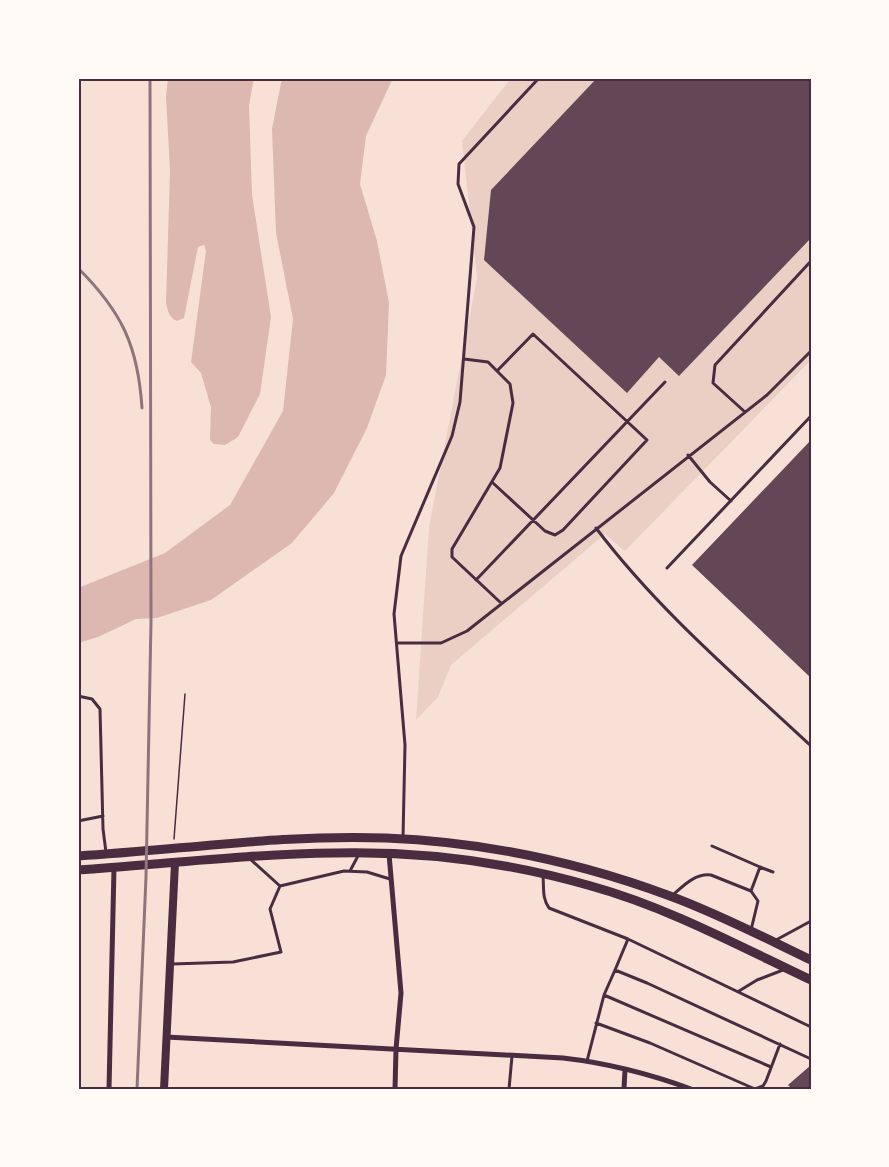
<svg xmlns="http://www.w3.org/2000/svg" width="889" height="1167" viewBox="0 0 889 1167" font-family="Figtree,sans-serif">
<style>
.green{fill:#ebcfc5}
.water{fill:#dcb8b0}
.building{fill:#644757}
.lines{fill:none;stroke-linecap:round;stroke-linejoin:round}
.path{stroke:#4a2c40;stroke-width:1.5}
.service{stroke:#4a2c40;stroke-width:3}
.minor{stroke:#4a2c40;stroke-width:5}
.primary{stroke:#4a2c40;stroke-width:8}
.trunk{stroke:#4a2c40;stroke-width:9}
.rail{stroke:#8f747c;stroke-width:3}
.neatline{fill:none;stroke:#4a2c40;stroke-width:2}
</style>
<rect width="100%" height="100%" fill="#f7e1d7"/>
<path class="green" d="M 511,78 L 811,78 L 811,360 L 625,551 L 605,534 L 451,665 L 438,697 L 416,720 L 429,527 L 477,278 L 462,141 Z"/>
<path class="water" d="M 168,78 L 254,78 L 249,105 L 252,195 L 271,317 L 260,394 L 238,437 L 225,445 L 214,444 L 210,440 L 211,407 L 201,373 L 191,362 L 206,251 L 204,245 L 198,247 L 184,318 L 177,321 C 169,318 168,311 166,303 L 170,171 L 166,96 Z
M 282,78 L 393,78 L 366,136 L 360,184 L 377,241 L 389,303 L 386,375 L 367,428 L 334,493 L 292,543 L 211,600 L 157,618 L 136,619 L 98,637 L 78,643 L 78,588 L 165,553 L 230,505 L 283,411 L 293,319 L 276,233 L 272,129 Z"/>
<path class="building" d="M 597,78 L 811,78 L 811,238 L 679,376 L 659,357 L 627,393 L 484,260 L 491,190 Z
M 811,440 L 811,678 L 692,565 Z
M 811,1065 L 811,1089 L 792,1089 L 788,1085 Z"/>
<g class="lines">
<path class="path" d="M 174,839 L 185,694"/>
<path class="service" d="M 464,359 L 488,362 L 510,384 L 513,403 L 500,468 L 452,549 L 452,557 L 501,603
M 745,412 L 713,383 L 715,365 L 811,261
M 688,455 L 710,482 L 731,501
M 493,483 L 545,531 L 555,535 L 563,530 L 647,440 L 533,334 L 497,371
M 596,528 C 658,610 736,676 811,746
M 667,568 L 811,416
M 476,580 L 665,382
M 397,643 L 441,643 L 467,631 L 767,395 L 811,351
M 78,696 L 92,699 L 100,709 L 103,829 L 106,852
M 78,821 L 103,816
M 403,838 L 405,745 L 394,614 L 401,556 L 452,436 L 460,402 L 474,227 L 458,184 L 459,164 L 539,78
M 712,846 L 760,867 L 751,891
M 250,859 L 280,886
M 760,867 L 773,872
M 350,871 L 359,854
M 543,876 C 544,887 542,899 549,908 L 628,939 L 811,1027
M 674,894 C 684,885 696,873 711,875 L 751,891 L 758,901 L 751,930
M 776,940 L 811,921
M 172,964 L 233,962 L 281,952 L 270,909 L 280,886 L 344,871 L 367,872 L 390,879
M 615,970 L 628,939
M 739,991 L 757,980 L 783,970
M 604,995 L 771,1067
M 596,1023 L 650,1043 L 755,1089
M 587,1061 L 604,995 L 615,970 L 647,983 L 811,1059
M 509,1089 L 512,1056
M 755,1089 L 763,1086 L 766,1081 L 780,1044"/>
<path class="minor" d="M 389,854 L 401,993 L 396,1049 L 395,1089
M 166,1037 L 563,1058 C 607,1063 650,1074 691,1089
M 109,1089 L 114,868
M 624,1089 L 625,1069"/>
<path class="primary" d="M 164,1089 L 175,863"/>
<path class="trunk" d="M 78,856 C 180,850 284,834 386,838 C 484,842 579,862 670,896 C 719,914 765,938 811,960
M 78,870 C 164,864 250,854 335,853 C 421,851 508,862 591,886 C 667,907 739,946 811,980"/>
<path class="rail" d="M 78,268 C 122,312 138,346 142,408
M 137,1089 L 146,877 L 151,622 L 150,78"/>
</g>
<rect width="889" height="1167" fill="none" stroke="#fffaf5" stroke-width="159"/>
<rect x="80" y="80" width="730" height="1008" class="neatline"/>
</svg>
